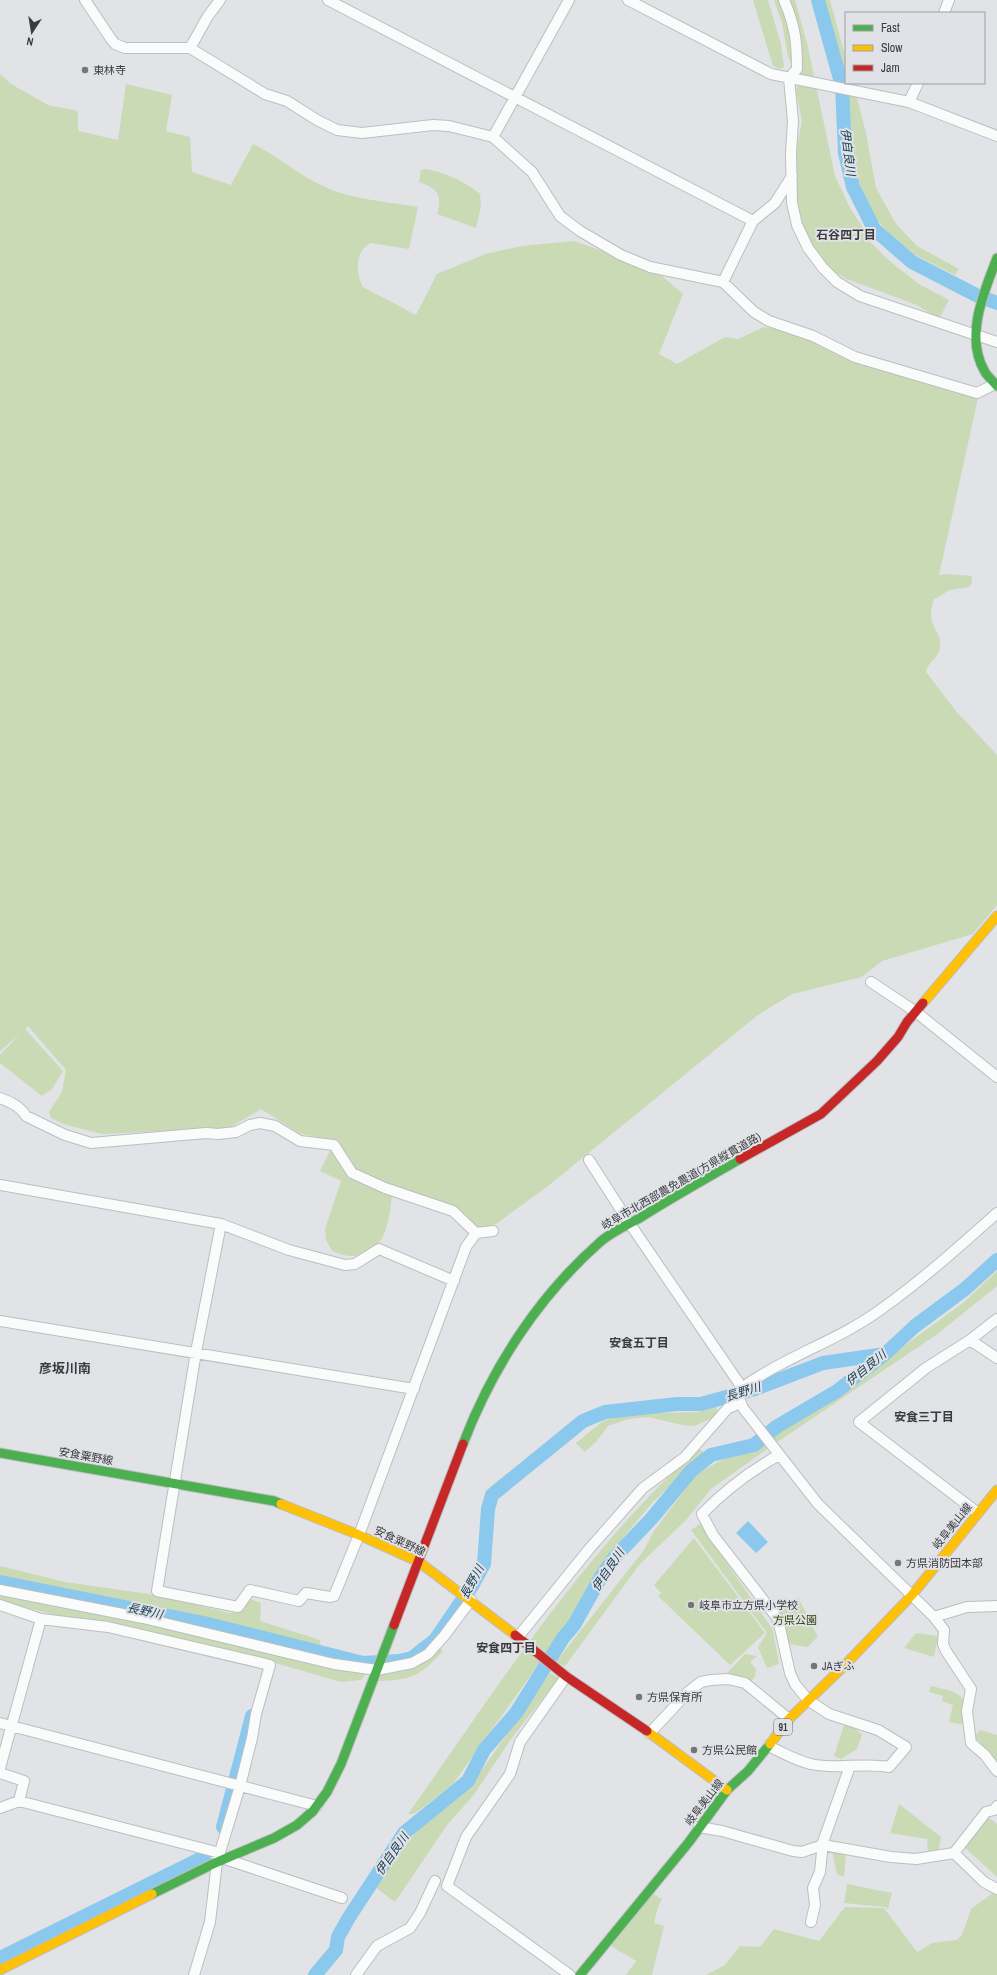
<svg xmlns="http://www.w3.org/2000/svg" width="997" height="1975" viewBox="0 0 997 1975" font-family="'Archivo Narrow','Noto Sans JP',sans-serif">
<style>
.green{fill:#cadab5}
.water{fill:#8ac8ed}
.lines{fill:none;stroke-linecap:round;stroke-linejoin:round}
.river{stroke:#8ac8ed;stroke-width:14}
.street-casing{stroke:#bcbec0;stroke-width:12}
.fast-casing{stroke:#bcbec0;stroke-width:11}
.slow-casing{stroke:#bcbec0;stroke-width:11}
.jam-casing{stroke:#bcbec0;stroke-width:11}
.street{stroke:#fafbfb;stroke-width:10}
.fast{stroke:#4caf50;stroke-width:9}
.slow{stroke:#ffc107;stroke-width:9}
.jam{stroke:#c62828;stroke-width:9}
.poi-dot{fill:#747678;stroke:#e0e2e7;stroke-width:1.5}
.labels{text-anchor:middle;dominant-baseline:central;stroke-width:4;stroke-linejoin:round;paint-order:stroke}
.shield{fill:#e0e2e7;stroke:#6c6d70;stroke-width:1}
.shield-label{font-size:10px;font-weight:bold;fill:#3a3b3d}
.poi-label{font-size:11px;fill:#3a3b3d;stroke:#e0e2e7;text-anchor:start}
.street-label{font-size:11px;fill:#3a3b3d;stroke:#e0e2e7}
.park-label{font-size:11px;fill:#314407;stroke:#e0e2e7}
.water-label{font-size:12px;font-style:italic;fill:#1b4056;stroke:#e0e2e7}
.neighbourhood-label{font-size:12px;font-weight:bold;fill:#3a3b3d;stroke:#e0e2e7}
.quarter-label{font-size:13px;font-weight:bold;fill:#3a3b3d;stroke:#e0e2e7}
</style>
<rect width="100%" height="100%" fill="#e1e3e6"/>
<path class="green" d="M 753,0 L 768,0 L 781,44 L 784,67 L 780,69 L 773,66 Z
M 774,0 L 795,0 L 807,43 L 835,176 L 850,208 L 860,223 L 869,241 L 892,263 L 919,284 L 949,300 L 939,319 L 917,305 L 847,279 L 829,269 L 814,251 L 803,228 L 796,190 L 796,152 L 802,121 L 796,91 L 798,83 L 794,68 L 788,57 L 782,23 Z
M 819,0 L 830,0 L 831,4 L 846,59 L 846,83 L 853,83 L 866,133 L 876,188 L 896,224 L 917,246 L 959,269 L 955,275 L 915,255 L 890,234 L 873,216 L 851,163 L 830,31 Z
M 0,74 L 11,84 L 48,105 L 78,111 L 78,131 L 118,140 L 126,84 L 172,95 L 166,131 L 190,137 L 192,172 L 231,185 L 253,144 C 277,155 296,173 319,184 C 349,200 385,201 418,207 L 409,249 L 371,243 C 355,250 355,273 363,287 L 416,315 L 437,274 L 485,254 L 522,246 L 574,241 L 611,254 L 662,276 L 683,294 L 659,354 L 677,364 L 725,337 L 738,339 L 764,327 L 795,332 L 978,398 L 939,575 L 946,574 L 972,576 L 972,582 L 969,587 L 950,590 L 934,599 C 924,627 942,628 940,648 C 939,658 927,662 926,672 L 956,711 L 997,755 L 997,905 L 973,934 L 882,961 L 862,977 L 792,994 L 758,1015 L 548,1186 L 496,1224 L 477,1228 L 393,1188 C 389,1216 389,1257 350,1256 C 344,1256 337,1252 332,1251 L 326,1240 L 325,1229 L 341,1181 L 320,1171 L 335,1141 L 299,1133 L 261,1109 L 229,1128 L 102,1134 L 66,1125 L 51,1118 L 49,1112 L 62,1092 L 66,1070 L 28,1026 L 25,1029 L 63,1071 L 52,1089 L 42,1096 L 0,1063 L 0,1055 L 20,1034 L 0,1051 Z
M 426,169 C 447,173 464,181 480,194 L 481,206 L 476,228 L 437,214 C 443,195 437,188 419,182 L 421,170 Z
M 997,1271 L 997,1286 L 936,1335 L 767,1449 L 711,1489 L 686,1520 L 640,1564 L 565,1666 L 556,1662 L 644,1550 L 654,1531 L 697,1473 L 736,1453 L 748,1451 L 860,1378 L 963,1303 Z
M 716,1407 L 719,1415 L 694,1426 L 682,1425 L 649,1417 L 628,1419 L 608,1426 L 596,1442 L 585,1452 L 576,1443 L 603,1421 L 635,1412 L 664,1413 L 698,1412 Z
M 699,1448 L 704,1453 L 652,1503 L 622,1539 L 563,1630 L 453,1784 L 421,1809 L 413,1814 L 408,1814 C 498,1687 582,1553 699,1448 Z
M 700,1524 L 773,1630 L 779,1664 L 767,1668 L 758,1647 L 767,1633 L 691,1530 Z
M 694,1538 L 765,1633 L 730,1665 L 658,1596 L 661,1593 L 654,1585 Z
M 0,1566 L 65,1582 L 156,1595 L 229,1613 L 239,1612 L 250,1599 L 261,1603 L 260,1621 L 320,1640 L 321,1651 L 209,1624 L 0,1579 Z
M 0,1594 L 129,1620 L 366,1674 L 361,1680 L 341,1682 L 258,1658 L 126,1625 L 60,1616 L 0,1601 Z
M 798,1598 C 807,1612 809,1623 818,1636 L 808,1647 L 789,1644 L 778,1613 Z
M 916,1633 L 938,1636 L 934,1657 L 904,1648 Z
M 437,1647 L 443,1651 C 421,1675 413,1680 379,1681 L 381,1674 Z
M 745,1654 L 757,1656 L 750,1662 L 756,1669 L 755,1677 L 751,1681 L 727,1673 Z
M 550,1673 L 559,1678 L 511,1739 L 473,1796 L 447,1825 L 395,1902 L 375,1887 L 429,1814 L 461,1795 L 477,1777 Z
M 931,1686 C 961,1693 967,1694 970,1726 L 949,1722 L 953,1705 L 942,1701 L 943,1696 L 929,1692 Z
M 844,1725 L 856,1729 L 862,1735 L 857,1749 L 841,1759 L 834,1756 Z
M 980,1730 L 997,1735 L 997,1764 L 975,1736 Z
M 899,1804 L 941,1837 L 938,1854 L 928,1854 L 927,1839 L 890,1833 Z
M 988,1817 L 997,1824 L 997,1877 L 963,1846 Z
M 832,1851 L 846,1855 L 844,1877 L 837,1874 Z
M 847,1884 L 892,1893 L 888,1909 L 885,1907 L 844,1903 Z
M 997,1890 L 997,1975 L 706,1975 L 725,1965 L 740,1946 L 760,1947 L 774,1929 L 819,1941 L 845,1907 L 884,1908 L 917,1952 L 932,1943 L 957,1940 L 962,1935 L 971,1909 Z
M 653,1894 L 662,1899 L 658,1907 L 654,1923 L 664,1926 L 652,1975 L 626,1975 L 636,1961 L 611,1946 Z"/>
<path class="water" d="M 748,1521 L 768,1542 L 756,1553 L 736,1533 Z"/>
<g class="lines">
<path class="river" d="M 818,0 L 842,86 L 845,153 L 853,187 L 874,229 L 912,262 L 976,295 L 997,303
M 0,1582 L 204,1623 L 363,1663 L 399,1661 L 412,1658 L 435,1640 L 472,1586 L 484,1564 L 488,1509 L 492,1495 L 583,1421 L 605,1412 L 677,1404 L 701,1404 L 755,1389 L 823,1363 L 885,1354
M 223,1827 L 252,1716
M 0,1958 L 204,1857
M 315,1975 L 336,1950 L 338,1937 L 348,1919 L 404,1833 L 468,1781 L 484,1750 L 516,1713 L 563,1638 L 574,1625 L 601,1577 L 614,1558 L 652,1518 L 691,1471 L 711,1455 L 754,1445 L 776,1427 L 837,1391 L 885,1354 L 915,1326 L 965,1289 L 997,1260"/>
<g class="street-casing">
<path id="street" d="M 85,0 L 111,39 L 115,44 L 125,48 L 190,48 L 265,94 L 287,101 L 317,120 L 337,130 L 362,133 L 433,125 L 449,126 L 493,137 L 532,172 L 560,216 L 580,231 L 621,255 L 650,267 L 723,282 L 754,312 L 769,321 L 813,336 L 855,357 L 977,393 L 995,384
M 328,0 L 753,221
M 628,0 L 771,74 L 909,102 L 997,136
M 784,0 C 795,26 797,41 797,69 L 789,78 L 793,121 L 791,153 L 792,203 L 797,225 L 808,248 L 823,268 L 837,282 L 860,296 L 997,342
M 944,13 L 949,0
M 190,48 L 208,16 L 220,0
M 909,102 L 918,83
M 493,137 L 569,0
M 723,282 L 753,221 L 775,203 L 792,176
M 871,982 L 916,1012 L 997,1077
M 0,1098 C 10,1102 20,1106 26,1116 L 65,1135 L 91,1143 L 206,1133 L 218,1134 L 236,1132 L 250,1125 L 260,1123 L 275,1126 L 300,1141 L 334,1145 L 352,1173 L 385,1188 L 453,1211 L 476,1233
M 589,1160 L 630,1224 L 743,1389
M 0,1185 L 221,1224 L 289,1250 L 345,1265 L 355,1264 L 379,1249 L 454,1281
M 221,1224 L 196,1352 L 157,1591 L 238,1607 L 250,1590 L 299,1601 L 306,1593 L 330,1597 L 334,1596 L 359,1535 L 466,1247 L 476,1233 L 493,1231
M 0,1321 L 414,1389
M 970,1340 L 997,1358
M 740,1401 L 743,1408 L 818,1504 L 934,1617 L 944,1630 L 943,1644 L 946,1651 L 971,1689 L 967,1711 L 971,1743 L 985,1755 L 997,1771
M 978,1513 L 859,1422 L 926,1368 L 970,1340 L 997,1319
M 0,1590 L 143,1618 L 334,1664 L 377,1670 L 412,1663 L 428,1654 L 444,1636 L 471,1600
M 0,1605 L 41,1619 L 108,1627 L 270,1665 L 256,1714 L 252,1738 L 240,1786 L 217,1862 L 210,1922 L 194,1975
M 934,1617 L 967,1607 L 997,1606
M 518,1637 L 590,1548 L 643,1488 L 685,1457 L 728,1408 C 741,1405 737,1397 743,1388 C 747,1383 755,1379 760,1376 C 799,1352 843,1337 880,1310 C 921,1281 959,1247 997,1213
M 563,1681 L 520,1742 L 510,1774 L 466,1837 L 447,1886 L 570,1975
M 0,1723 L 317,1806
M 650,1733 L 688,1692 L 701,1682 L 711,1680 L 728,1679 L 745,1683 L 789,1719
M 768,1746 C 782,1752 796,1761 811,1764 C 837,1770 863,1762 889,1767 L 906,1747 L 878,1730 L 829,1714 L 808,1700 L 795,1684 L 790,1673 L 778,1619 L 713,1535 L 702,1514 C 725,1490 750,1471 779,1455
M 0,1768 L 41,1619
M 0,1773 L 24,1781 L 19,1801
M 0,1808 L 19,1801 L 220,1853
M 699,1827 L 722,1831 L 793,1851 L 802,1852 L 823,1845 L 891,1857 L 916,1859 L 954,1853 L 986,1812 L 994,1810 L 997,1806
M 954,1853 L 984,1882 L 997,1889
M 225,1859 L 342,1898
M 811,1922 L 815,1905 L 813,1888 L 820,1872 L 823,1842 L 850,1766
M 356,1975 L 377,1946 L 410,1928 L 420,1913 L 435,1881"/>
</g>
<g class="fast-casing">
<path id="fast" d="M 997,258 C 984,292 964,337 985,372 C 988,377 993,381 997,386
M 463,1444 C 492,1368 538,1297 599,1243 C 610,1233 625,1226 638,1219 C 671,1198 705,1179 740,1159
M 0,1453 L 274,1501 L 281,1504
M 152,1894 L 215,1863 L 274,1838 L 297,1825 L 313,1811 L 327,1792 L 341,1764 L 394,1625
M 580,1975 L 689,1842 L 727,1790 L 748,1771 L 770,1744"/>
</g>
<g class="slow-casing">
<path id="slow" d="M 923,1003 L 997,916
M 281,1504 L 359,1535 L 419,1562 L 515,1635
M 647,1731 L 727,1790
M 770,1744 L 789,1719 L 843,1667 L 912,1595 L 997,1490
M 0,1970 L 152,1894"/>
</g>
<g class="jam-casing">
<path id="jam" d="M 740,1159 L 821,1114 L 877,1061 L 898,1037 L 907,1022 L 923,1003
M 394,1625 L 463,1444
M 515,1635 L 567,1677 L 647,1731"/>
</g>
<use href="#street" class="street"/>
<use href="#fast" class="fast"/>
<use href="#slow" class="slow"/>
<use href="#jam" class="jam"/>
</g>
<g class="poi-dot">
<circle cx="85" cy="70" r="4"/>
<circle cx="898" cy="1563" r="4"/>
<circle cx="691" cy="1605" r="4"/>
<circle cx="814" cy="1666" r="4"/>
<circle cx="639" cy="1697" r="4"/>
<circle cx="694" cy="1750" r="4"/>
</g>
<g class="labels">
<rect class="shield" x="774" y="1719" width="18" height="16" rx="3"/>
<g class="shield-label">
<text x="783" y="1727">91</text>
</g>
<g class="poi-label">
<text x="93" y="70">東林寺</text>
<text x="906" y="1563">方県消防団本部</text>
<text x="699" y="1605">岐阜市立方県小学校</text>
<text x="822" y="1666">JAぎふ</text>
<text x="647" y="1697">方県保育所</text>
<text x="702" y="1750">方県公民館</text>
</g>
<g class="street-label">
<text transform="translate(681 1181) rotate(-30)">岐阜市北西部農免農道(方県縦貫道路)</text>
<text transform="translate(86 1456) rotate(10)">安食粟野線</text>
<text transform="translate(952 1526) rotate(-51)">岐阜美山線</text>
<text transform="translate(400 1541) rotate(25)">安食粟野線</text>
<text transform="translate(704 1802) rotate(-52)">岐阜美山線</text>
</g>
<g class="park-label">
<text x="795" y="1620">方県公園</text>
</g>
<g class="water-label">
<text transform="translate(848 152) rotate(83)">伊自良川</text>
<text transform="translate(866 1368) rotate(-39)">伊自良川</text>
<text transform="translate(743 1392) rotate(-17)">長野川</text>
<text transform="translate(608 1570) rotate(-56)">伊自良川</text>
<text transform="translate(472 1582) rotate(-61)">長野川</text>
<text transform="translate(145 1611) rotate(12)">長野川</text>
<text transform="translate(392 1854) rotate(-55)">伊自良川</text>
</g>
<g class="neighbourhood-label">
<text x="846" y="235">石谷四丁目</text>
<text x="639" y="1343">安食五丁目</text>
<text x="924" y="1417">安食三丁目</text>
<text x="506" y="1648">安食四丁目</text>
</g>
<g class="quarter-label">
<text x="65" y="1368">彦坂川南</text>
</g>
</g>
<rect x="845" y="12" width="140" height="72" fill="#e0e2e7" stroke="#9e9fa3"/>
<rect x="853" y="25" width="20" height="6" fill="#4caf50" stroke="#9e9fa3"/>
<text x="881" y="32" font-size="12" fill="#3a3b3d">Fast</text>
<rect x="853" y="45" width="20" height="6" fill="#ffc107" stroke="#9e9fa3"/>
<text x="881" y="52" font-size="12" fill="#3a3b3d">Slow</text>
<rect x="853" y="65" width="20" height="6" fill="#c62828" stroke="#9e9fa3"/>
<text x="881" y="72" font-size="12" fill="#3a3b3d">Jam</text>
<g transform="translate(32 32) rotate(192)" stroke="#e0e2e7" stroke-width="3" paint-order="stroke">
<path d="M0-3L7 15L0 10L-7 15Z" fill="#3a3b3d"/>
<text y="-6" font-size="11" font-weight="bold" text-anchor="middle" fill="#3a3b3d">N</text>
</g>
</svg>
